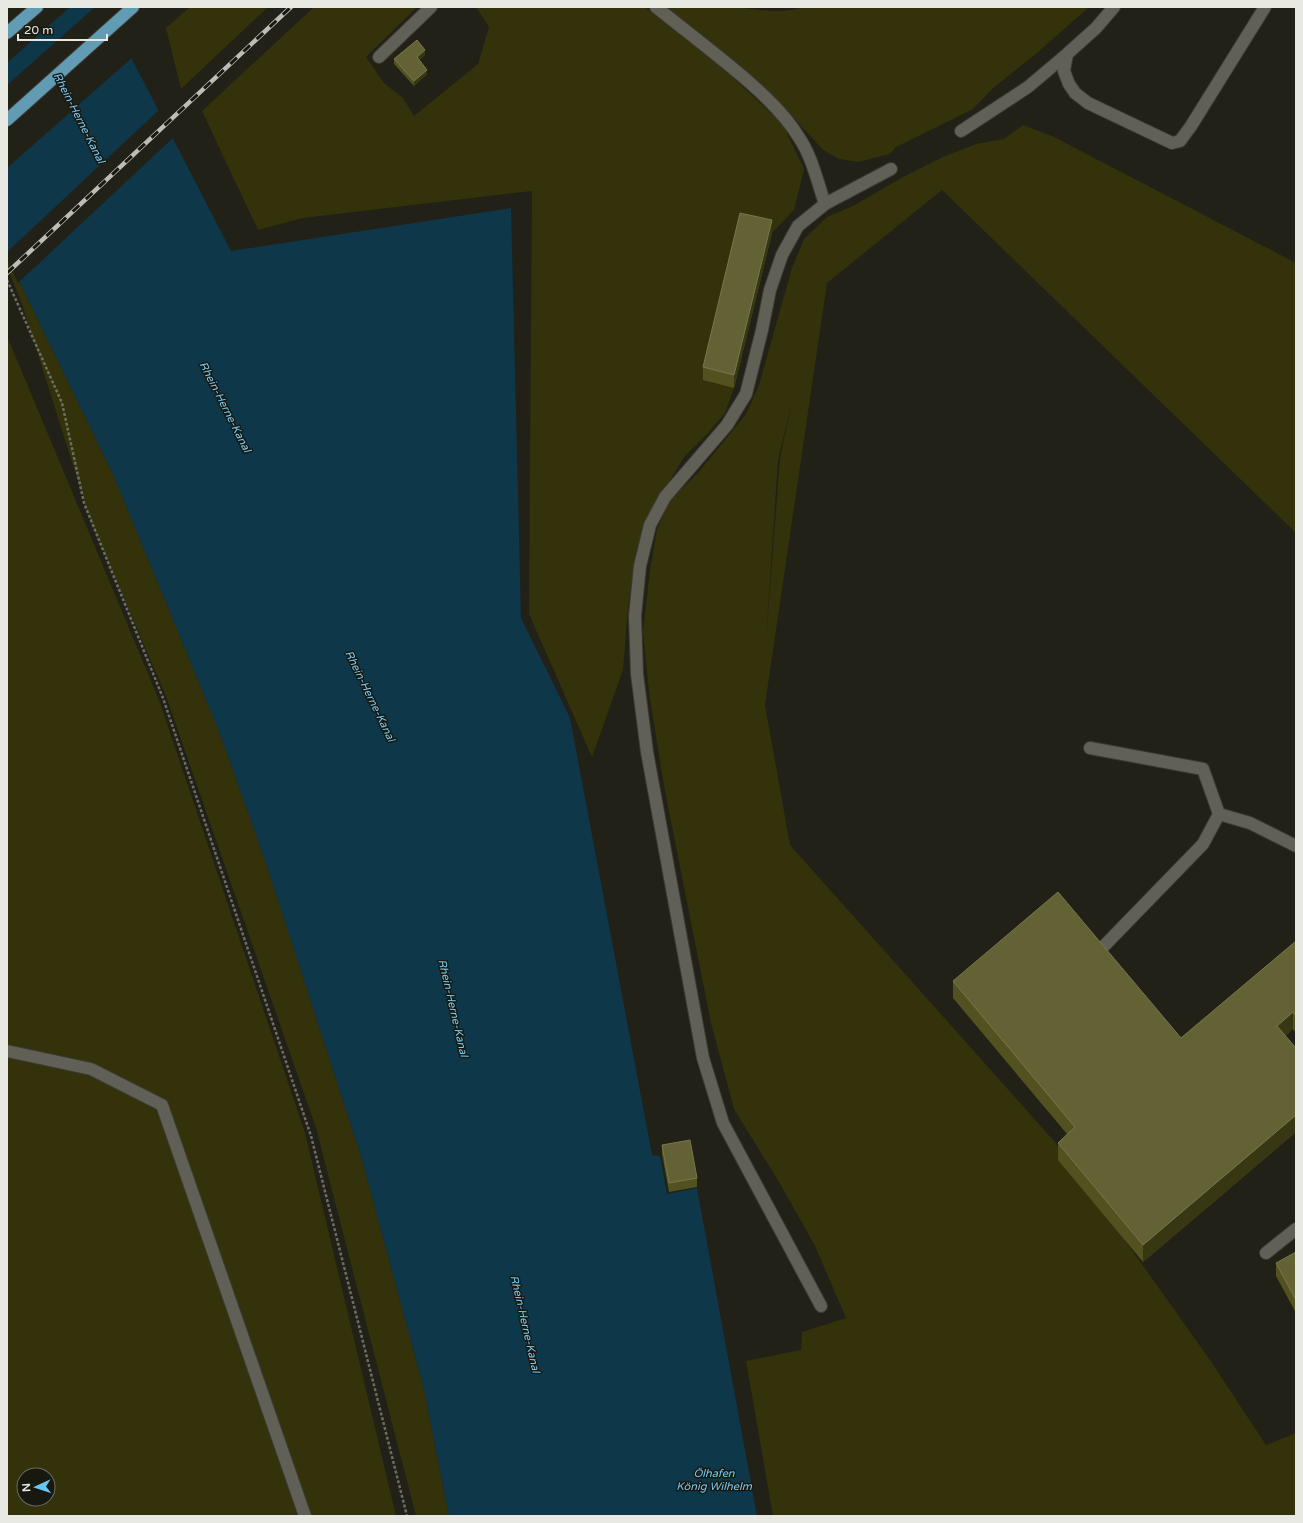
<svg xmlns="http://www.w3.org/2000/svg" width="1303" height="1523" viewBox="0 0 1303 1523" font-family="'Varela Round',sans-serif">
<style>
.green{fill:#33320b;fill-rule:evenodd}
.water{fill:#0f374a}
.pier{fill:#212118}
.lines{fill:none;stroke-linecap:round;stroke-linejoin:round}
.lane-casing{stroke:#3b3b35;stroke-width:14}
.primary-casing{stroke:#3b3b35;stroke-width:14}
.path{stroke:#6d6d65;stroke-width:2.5;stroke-dasharray:3 2;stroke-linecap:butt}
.lane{stroke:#606056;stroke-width:12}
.primary{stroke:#629bb4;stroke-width:12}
.rail-casing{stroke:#bdbdb7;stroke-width:4.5}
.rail{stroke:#17180f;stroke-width:3;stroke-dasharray:9;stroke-linecap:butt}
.wall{fill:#53511f}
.shaded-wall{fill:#383713}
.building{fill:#636234;stroke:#78774f}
.labels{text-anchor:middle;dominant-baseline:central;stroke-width:3;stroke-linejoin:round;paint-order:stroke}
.water-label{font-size:11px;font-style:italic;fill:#7bcaf3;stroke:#17180f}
</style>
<rect width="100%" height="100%" fill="#212118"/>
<path class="green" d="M 190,7 L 268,7 L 181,89 L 166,28 Z
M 314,7 L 417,7 L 366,57 L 384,83 L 403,98 L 414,116 L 478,64 L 489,27 L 476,7 L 645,7 L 723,68 L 783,125 L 804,169 L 794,210 L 772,233 L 734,388 L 725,413 L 708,433 L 684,457 L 645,522 L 637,550 L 633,574 L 628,607 L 623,670 L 592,757 L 529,614 L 532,191 L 303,218 L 258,230 L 202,111 Z
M 665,7 C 688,7 712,5 734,7 C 758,9 779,15 803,7 L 1089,7 L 1036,54 L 993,88 L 973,109 L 896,147 L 890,154 L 858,162 L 839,159 L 823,150 L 775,97 Z
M 1023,125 L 1054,137 L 1296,263 L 1296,533 L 942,190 L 827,283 L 765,705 L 790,845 L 1055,1142 L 1210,1360 L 1266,1445 L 1296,1433 L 1296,1516 L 773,1516 L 746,1361 L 801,1350 L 802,1332 L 846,1318 L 815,1246 L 782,1187 L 734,1109 L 711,1023 L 664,786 L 649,692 L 643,631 L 650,570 L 657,530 L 669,501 L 698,473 L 746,414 L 759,385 L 792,268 L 804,239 L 827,217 L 855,205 L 903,177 L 943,157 L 976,144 L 1004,139 ZM 792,402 L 780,458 L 766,641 L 778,460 Z
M 7,256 L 113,474 L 219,731 L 265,860 L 361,1156 L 424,1389 L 449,1516 L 416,1516 L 316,1128 L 166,696 L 91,522 L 23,307 L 7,266 Z
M 7,336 L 159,700 L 305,1133 L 396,1516 L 7,1516 ZM 24,1475 L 48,1475 L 48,1499 L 24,1499 Z"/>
<path class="water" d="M 7,7 L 105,7 L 231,251 L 511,208 L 521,618 L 570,718 L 652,1155 L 660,1156 L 667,1194 L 697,1188 L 757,1516 L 449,1516 L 424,1389 L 361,1156 L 265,860 L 219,731 L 113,474 L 7,256 Z"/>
<path class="pier" d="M 7,7 L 70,7 L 7,63 Z
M 95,7 L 107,7 L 133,57 L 7,168 L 7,85 Z
M 160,109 L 174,137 L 18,283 L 7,260 L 7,252 Z"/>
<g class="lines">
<g class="lane-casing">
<path id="lane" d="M 656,7 C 687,32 719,56 749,82 C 767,98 785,115 798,136 C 812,156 817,181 825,204
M 1114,7 L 1096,28 L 1067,54 L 1064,71 L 1069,84 L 1075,93 L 1088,103 L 1172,143 L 1180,141 L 1191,126 L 1265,7
M 379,57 L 431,7
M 961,131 L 1028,87 L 1067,54
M 1090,748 L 1203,769 L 1219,814 L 1203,844 L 1105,945
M 1219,814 L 1250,823 L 1296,846
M 7,1051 L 91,1069 L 162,1105 L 305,1516
M 1266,1253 L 1296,1229
M 821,1306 L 723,1123 L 703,1058 L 647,752 L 637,674 L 635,616 L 640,566 L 650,525 L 665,497 L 727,425 L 746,394 L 762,330 L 770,290 L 782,255 L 798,226 L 825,204 L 891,169"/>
</g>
<g class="primary-casing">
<path id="primary" d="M 7,33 L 37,7
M 7,120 L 133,7"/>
</g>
<path class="path" d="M 7,280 L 62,403 L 84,503 L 163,698 L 311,1136 L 407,1516"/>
<use href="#lane" class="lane"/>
<use href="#primary" class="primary"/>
<g class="rail-casing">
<path id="rail" d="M 7,273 L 291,7"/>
</g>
<use href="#rail" class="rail"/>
</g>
<path class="wall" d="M 425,55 L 419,60 L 427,74 L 414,86 L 394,64 L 394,59 Z
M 772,233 L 734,388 L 703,380 L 703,367 Z
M 1296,941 L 1296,1033 L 1293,1029 L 1285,1036 L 1296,1048 L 1296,1132 L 1143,1262 L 1058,1160 L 1058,1143 L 1067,1134 L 953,998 L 953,981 L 1181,1038 Z
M 662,1145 L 697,1178 L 697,1187 L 669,1192 L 662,1154 Z
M 1296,1252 L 1296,1313 L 1276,1276 L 1276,1263 Z"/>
<path class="shaded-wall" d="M 425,50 L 425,55 L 417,62 L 417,57 Z
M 427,70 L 427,74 L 414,86 L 414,81 Z
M 772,220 L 772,233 L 734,388 L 734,375 Z
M 1293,1012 L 1293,1029 L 1277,1043 L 1277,1026 Z
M 1296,1115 L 1296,1132 L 1143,1262 L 1143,1245 Z"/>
<path class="building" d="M 417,40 L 425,50 L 417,57 L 427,70 L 414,81 L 394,59 Z
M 740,213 L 772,220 L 734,375 L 703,367 Z
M 1058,892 L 1181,1038 L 1296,941 L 1296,1016 L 1293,1012 L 1277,1026 L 1296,1048 L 1296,1115 L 1143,1245 L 1058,1143 L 1075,1127 L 953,981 Z
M 690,1140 L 697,1178 L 669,1183 L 662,1145 Z
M 1296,1252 L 1296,1300 L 1276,1263 Z"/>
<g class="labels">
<g class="water-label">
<text transform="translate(79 118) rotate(63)">Rhein-Herne-Kanal</text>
<text transform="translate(225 407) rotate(63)">Rhein-Herne-Kanal</text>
<text transform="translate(370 696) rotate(64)">Rhein-Herne-Kanal</text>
<text transform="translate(453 1008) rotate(77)">Rhein-Herne-Kanal</text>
<text transform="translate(525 1324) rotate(77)">Rhein-Herne-Kanal</text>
<text x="714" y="1473">Ölhafen<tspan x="714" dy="13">König Wilhelm</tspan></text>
</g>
</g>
<rect width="1303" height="1523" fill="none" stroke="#e9e9e3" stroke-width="16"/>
<g transform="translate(36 1487) rotate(267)"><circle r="19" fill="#17180f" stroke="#6b6c64"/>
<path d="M0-3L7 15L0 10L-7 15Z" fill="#69c4f1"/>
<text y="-6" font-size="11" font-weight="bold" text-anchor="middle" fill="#e9e9e3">N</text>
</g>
<path d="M18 34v6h89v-6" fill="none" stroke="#e9e9e3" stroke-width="2"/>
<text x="24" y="34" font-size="12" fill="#e9e9e3" stroke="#17180f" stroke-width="3" paint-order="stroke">20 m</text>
</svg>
